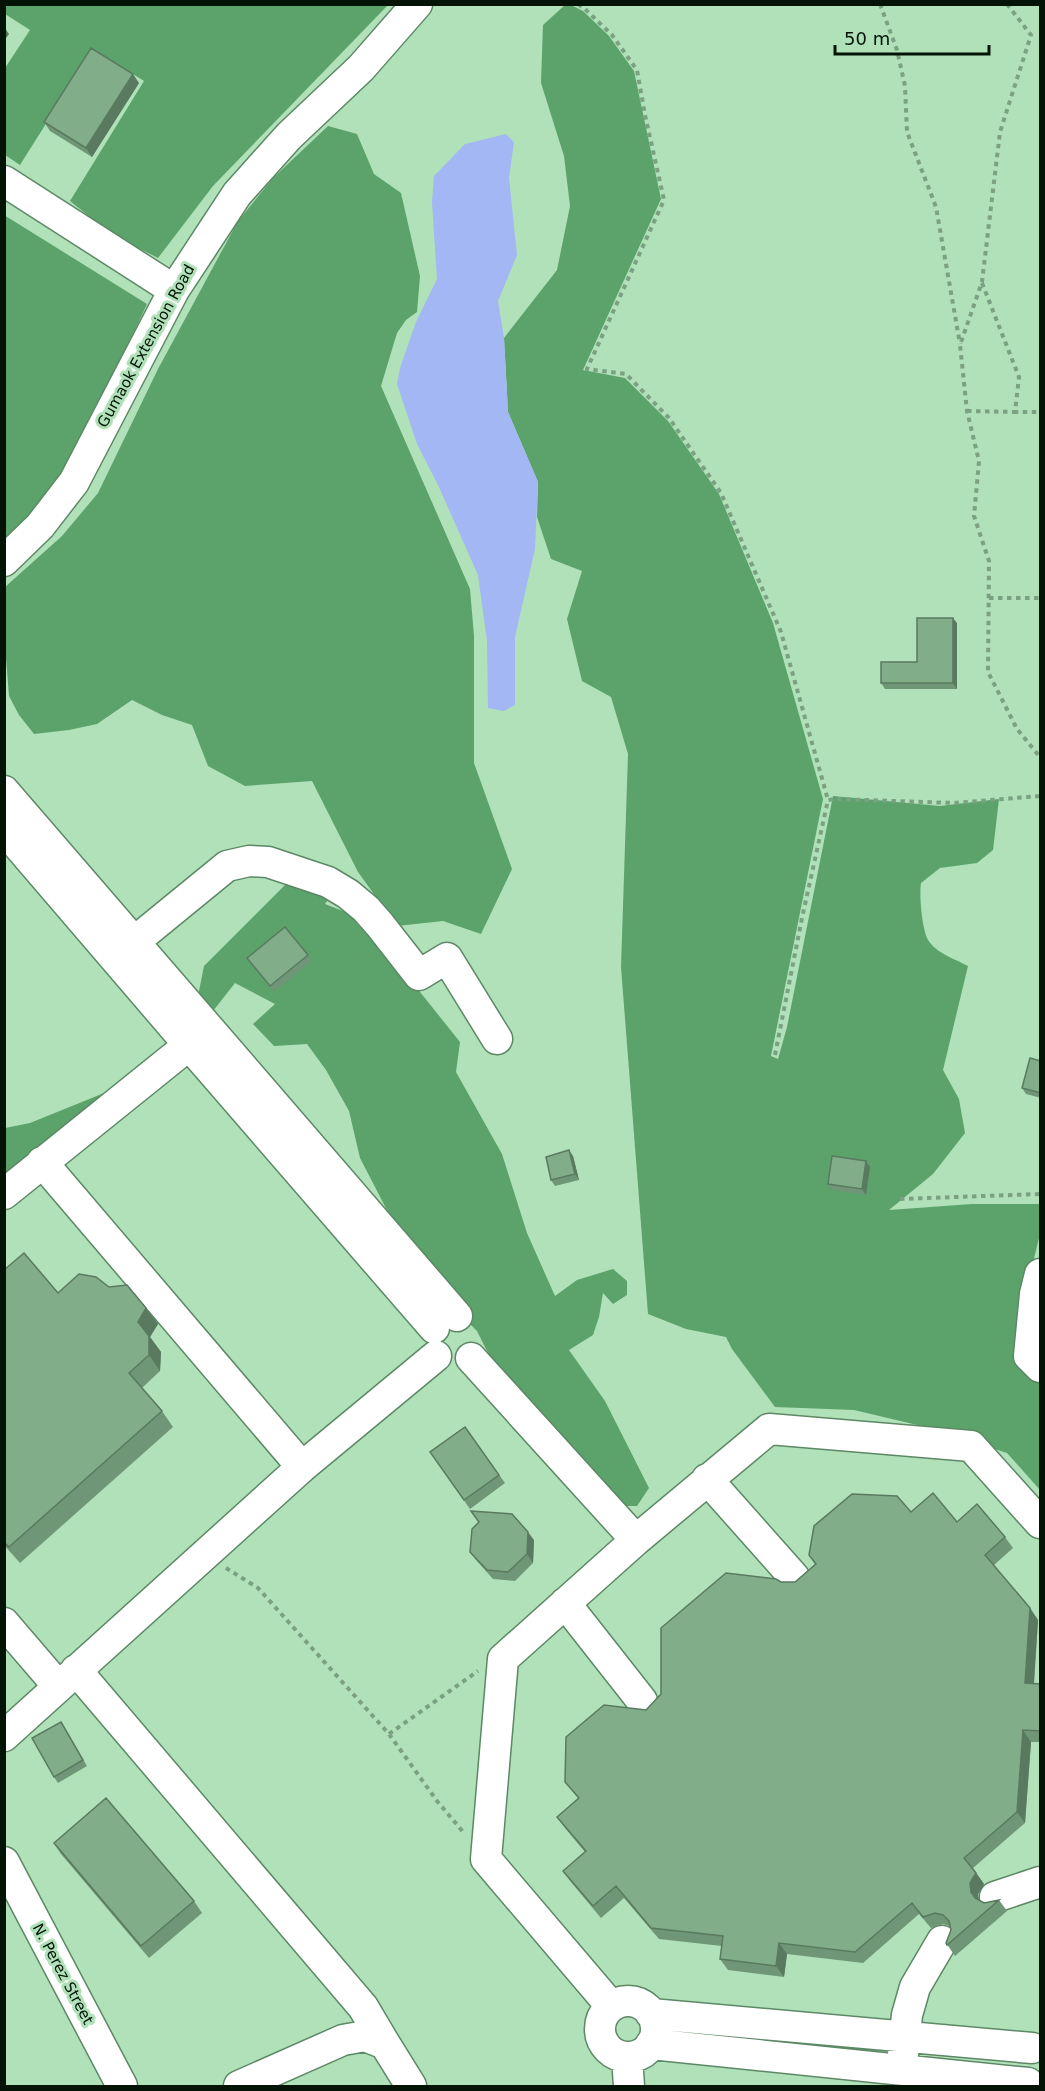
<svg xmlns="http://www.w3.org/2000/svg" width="1045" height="2091" viewBox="0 0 1045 2091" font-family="'DejaVu Sans',sans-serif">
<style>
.forest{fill:#5ba36b}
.water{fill:#a2b7f3}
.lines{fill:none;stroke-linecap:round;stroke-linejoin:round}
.minor-casing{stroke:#5c8865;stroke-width:33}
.path{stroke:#7ba182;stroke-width:4;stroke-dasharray:4.5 4.5;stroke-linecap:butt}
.minor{stroke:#fff;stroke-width:30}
.wall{fill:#6f9676}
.shaded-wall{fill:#5a7a60}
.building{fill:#81ae89;stroke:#5a7a60;stroke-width:1.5}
.labels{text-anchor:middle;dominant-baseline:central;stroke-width:6;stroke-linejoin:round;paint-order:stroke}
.street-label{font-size:15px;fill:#031407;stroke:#b1e1b9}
</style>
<rect width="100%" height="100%" fill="#b1e1b9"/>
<path class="forest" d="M 4,5 L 388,5 L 213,186 L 158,258 L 111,234 L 70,201 L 144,81 L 93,49 L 20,165 L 5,155 L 5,68 L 30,30 L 5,14 Z
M 565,5 L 571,5 L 583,11 L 609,36 L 634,71 L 661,199 L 583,370 L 625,378 L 668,421 L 719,494 L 773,623 L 823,799 L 771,1056 L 778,1059 L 787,1027 L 833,796 L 940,806 L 999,799 L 993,850 L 977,863 L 940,868 L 921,883 C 919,896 922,929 928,940 C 936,953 955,959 968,966 L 943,1070 L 959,1099 L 965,1133 L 933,1174 L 889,1210 L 972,1204 L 1040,1204 L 1040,1234 L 1026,1291 L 1040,1379 L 1040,1490 L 1007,1453 L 934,1429 L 854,1410 L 775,1407 L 732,1349 L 726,1337 L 686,1329 L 648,1314 L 621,967 L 628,754 L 611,697 L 582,681 L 567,619 L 582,571 L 551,559 L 537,517 L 538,482 L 508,412 L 504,338 L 557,270 L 570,206 L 564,156 L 541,83 L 543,25 Z
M 328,126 L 357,134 L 374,174 L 401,193 L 420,276 L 417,312 L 406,320 L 397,333 L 381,386 L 470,589 L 474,636 L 474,763 L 512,869 L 481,934 L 443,921 L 397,926 L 358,872 L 312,781 L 245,786 L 208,766 L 192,725 L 162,715 L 132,700 L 97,724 L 69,730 L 34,734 L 19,715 L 9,696 L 5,646 L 5,587 L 62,536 L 98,493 L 158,369 L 238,221 L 273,178 Z
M 4,215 L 147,304 L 93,421 L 38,510 L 4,540 Z
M 292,878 L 333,892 L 325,904 L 361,918 L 460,1042 L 456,1072 L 502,1154 L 527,1233 L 555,1296 L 577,1280 L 613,1269 L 627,1281 L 627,1295 L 613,1304 L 603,1293 L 599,1317 L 593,1335 L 569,1350 L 605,1401 L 649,1488 L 637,1506 L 615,1506 L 493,1363 L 477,1331 L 420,1274 L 360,1158 L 349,1111 L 326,1070 L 307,1044 L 274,1046 L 253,1024 L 275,1004 L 235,983 L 213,1011 L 197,1001 L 204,966 Z
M 109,1091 L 5,1180 L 5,1128 L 30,1123 Z"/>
<path class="water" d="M 506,134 L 514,142 L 509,178 L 517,255 L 498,301 L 504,338 L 508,412 L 538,482 L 535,549 L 515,637 L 515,705 L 504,711 L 488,708 L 487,641 L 478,575 L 438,485 L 417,444 L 397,384 L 400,368 L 416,322 L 437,279 L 432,202 L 434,176 L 465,144 Z"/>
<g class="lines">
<g class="minor-casing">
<path id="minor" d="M 4,181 L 174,290
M 4,561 L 40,526 L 74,482 L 174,290 L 237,194 L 289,136 L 361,68 L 417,4
M 4,791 L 457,1316
M 4,829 L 189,1045 L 4,1194
M 134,942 L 227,866 L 249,861 L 268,862 L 328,882 L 348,894 L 366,909 L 380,925 L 419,975 L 447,958 L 497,1039
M 189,1045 L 434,1328
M 42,1162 L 302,1467
M 1040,1274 L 1035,1294 L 1029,1356 L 1040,1367
M 471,1358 L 636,1540
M 707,1479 L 794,1577
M 565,1603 L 642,1701
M 4,1623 L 58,1686
M 76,1670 L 363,2007 L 385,2044
M 4,1736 L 302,1467 L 436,1356
M 4,1862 L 122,2086
M 995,1897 L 1040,1882
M600 2029a28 28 0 1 1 56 0a28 28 0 1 1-56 0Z
M 611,2006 L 486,1859 L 503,1659 L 636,1540 L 769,1429 L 971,1446 L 1040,1523
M 651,2014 L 1032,2048
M 651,2044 L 1028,2083
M 903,2055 L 907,2015 L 915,1987 L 942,1941
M 627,2057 L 629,2086
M 239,2086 L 343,2040 L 365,2036 L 385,2044 L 411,2086"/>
</g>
<path class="path" d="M 578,4 L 585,9 L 612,35 L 637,70 L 645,115 L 664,200 L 587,369 L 626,374 L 669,418 L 721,493 L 781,632 L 828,800
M 880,4 L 897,50 L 905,86 L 907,132 L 936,207 L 960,344
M 1007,4 L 1031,35 L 1000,132 L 982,282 L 960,345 L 967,411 L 979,461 L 974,516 L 989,561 L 988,672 L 1017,729 L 1040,757
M 982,283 L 1019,377 L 1015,412 L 1040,412
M 967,411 L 1015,412
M 989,598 L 1040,598
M 775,1055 L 802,918 L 828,800 L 836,799 L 954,803 L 1040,796
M 900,1199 L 1040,1194
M 226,1568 L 258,1588 L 389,1734 L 437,1801 L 464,1833
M 389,1734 L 478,1671"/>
<use href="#minor" class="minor"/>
</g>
<path class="wall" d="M 139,83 L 92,157 L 50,131 L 44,122 Z
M 957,623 L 957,689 L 885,689 L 881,683 L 917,662 Z
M 308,955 L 312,961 L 274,992 L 247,958 Z
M 1041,1061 L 1041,1098 L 1026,1094 L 1022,1088 Z
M 573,1156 L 579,1180 L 555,1186 L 551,1180 Z
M 866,1161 L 870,1167 L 866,1195 L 832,1190 L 828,1184 Z
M 4,1270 L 58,1293 L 109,1287 L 146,1308 L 158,1324 L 150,1337 L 161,1352 L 160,1371 L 142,1388 L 162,1411 L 173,1427 L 20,1563 L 4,1545 Z
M 465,1427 L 505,1483 L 470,1509 L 430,1452 Z
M 911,1512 L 957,1522 L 1005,1537 L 1013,1548 L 994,1565 L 1030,1608 L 1038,1620 L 1034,1684 L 1041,1684 L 1041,1742 L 1031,1742 L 1025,1823 L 973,1868 L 984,1884 L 978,1894 L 979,1900 L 984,1903 L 999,1900 L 1007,1911 L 955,1956 L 946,1943 L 951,1930 L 950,1926 L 943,1924 L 931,1928 L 919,1914 L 863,1963 L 787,1954 L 784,1977 L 728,1970 L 720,1959 L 722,1946 L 659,1939 L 624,1898 L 601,1918 L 571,1882 L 563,1871 L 585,1852 L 565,1828 L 557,1817 L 578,1798 L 565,1782 L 646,1710 L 781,1582 L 795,1582 L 815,1564 L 809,1555 Z
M 534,1540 L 533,1563 L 515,1581 L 493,1579 L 476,1560 L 470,1552 Z
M 61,1722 L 87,1766 L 58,1783 L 54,1777 Z
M 54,1843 L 194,1901 L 202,1913 L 149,1958 L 61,1854 Z"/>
<path class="shaded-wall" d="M 4,27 L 9,34 L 4,41 Z
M 133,74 L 139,83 L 92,157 L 86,148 Z
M 953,618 L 957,623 L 957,689 L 953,683 Z
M 569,1150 L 573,1156 L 579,1180 L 575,1174 Z
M 866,1161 L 870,1167 L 866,1195 L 862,1189 Z
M 146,1308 L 158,1324 L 150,1337 L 161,1352 L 160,1371 L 149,1355 L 138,1322 Z
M 528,1532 L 534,1540 L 533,1563 L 527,1554 Z
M 1030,1608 L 1038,1620 L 1033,1695 L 1025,1683 Z
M 1023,1730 L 1031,1742 L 1025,1823 L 1017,1812 Z
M 976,1873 L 984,1884 L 978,1894 L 979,1903 L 971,1892 L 970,1883 Z
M 779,1943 L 787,1954 L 784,1977 L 776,1966 Z"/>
<path class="building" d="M 91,48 L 133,74 L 86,148 L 44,122 Z
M 917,618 L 953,618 L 953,683 L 881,683 L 881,662 L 917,662 Z
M 285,927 L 308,955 L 270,986 L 247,958 Z
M 1030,1058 L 1041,1061 L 1041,1093 L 1022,1088 Z
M 569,1150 L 575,1174 L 551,1180 L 546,1157 Z
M 832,1156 L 866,1161 L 862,1189 L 828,1184 Z
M 24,1253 L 58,1293 L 79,1274 L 96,1277 L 109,1287 L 127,1285 L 146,1308 L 138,1322 L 149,1336 L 149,1355 L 129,1373 L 162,1411 L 9,1547 L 4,1542 L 4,1270 Z
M 465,1427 L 499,1475 L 464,1500 L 430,1452 Z
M 933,1493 L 957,1522 L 977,1504 L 1005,1537 L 985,1555 L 1030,1608 L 1025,1683 L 1041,1684 L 1041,1731 L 1023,1730 L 1017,1812 L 964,1858 L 976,1873 L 970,1883 L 971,1892 L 975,1898 L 984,1903 L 999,1900 L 947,1945 L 946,1943 L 951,1930 L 949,1921 L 943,1915 L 935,1913 L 923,1917 L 912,1903 L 855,1952 L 779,1943 L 776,1966 L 720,1959 L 723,1936 L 651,1928 L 616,1886 L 593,1906 L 563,1871 L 586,1851 L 557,1817 L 579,1798 L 565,1782 L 566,1737 L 604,1705 L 646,1710 L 661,1694 L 661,1628 L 726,1573 L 776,1579 L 781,1582 L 795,1582 L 816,1564 L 809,1555 L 814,1526 L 852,1494 L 897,1496 L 911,1512 Z
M 471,1511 L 512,1514 L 528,1532 L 527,1554 L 508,1572 L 487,1570 L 470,1552 L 472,1529 L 479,1522 Z
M 61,1722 L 83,1760 L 54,1777 L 32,1738 Z
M 106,1798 L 194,1901 L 141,1946 L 54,1843 Z"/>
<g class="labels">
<g class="street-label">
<text transform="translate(146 346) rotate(-61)">Gumaok Extension Road</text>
<text transform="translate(63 1974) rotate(62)">N. Perez Street</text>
</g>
</g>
<rect width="1045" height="2091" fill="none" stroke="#031407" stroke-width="12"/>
<path d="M835 45v9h154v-9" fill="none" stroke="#031407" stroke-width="3"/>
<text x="844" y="45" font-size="18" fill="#031407" stroke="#b1e1b9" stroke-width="4.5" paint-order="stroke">50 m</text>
</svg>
